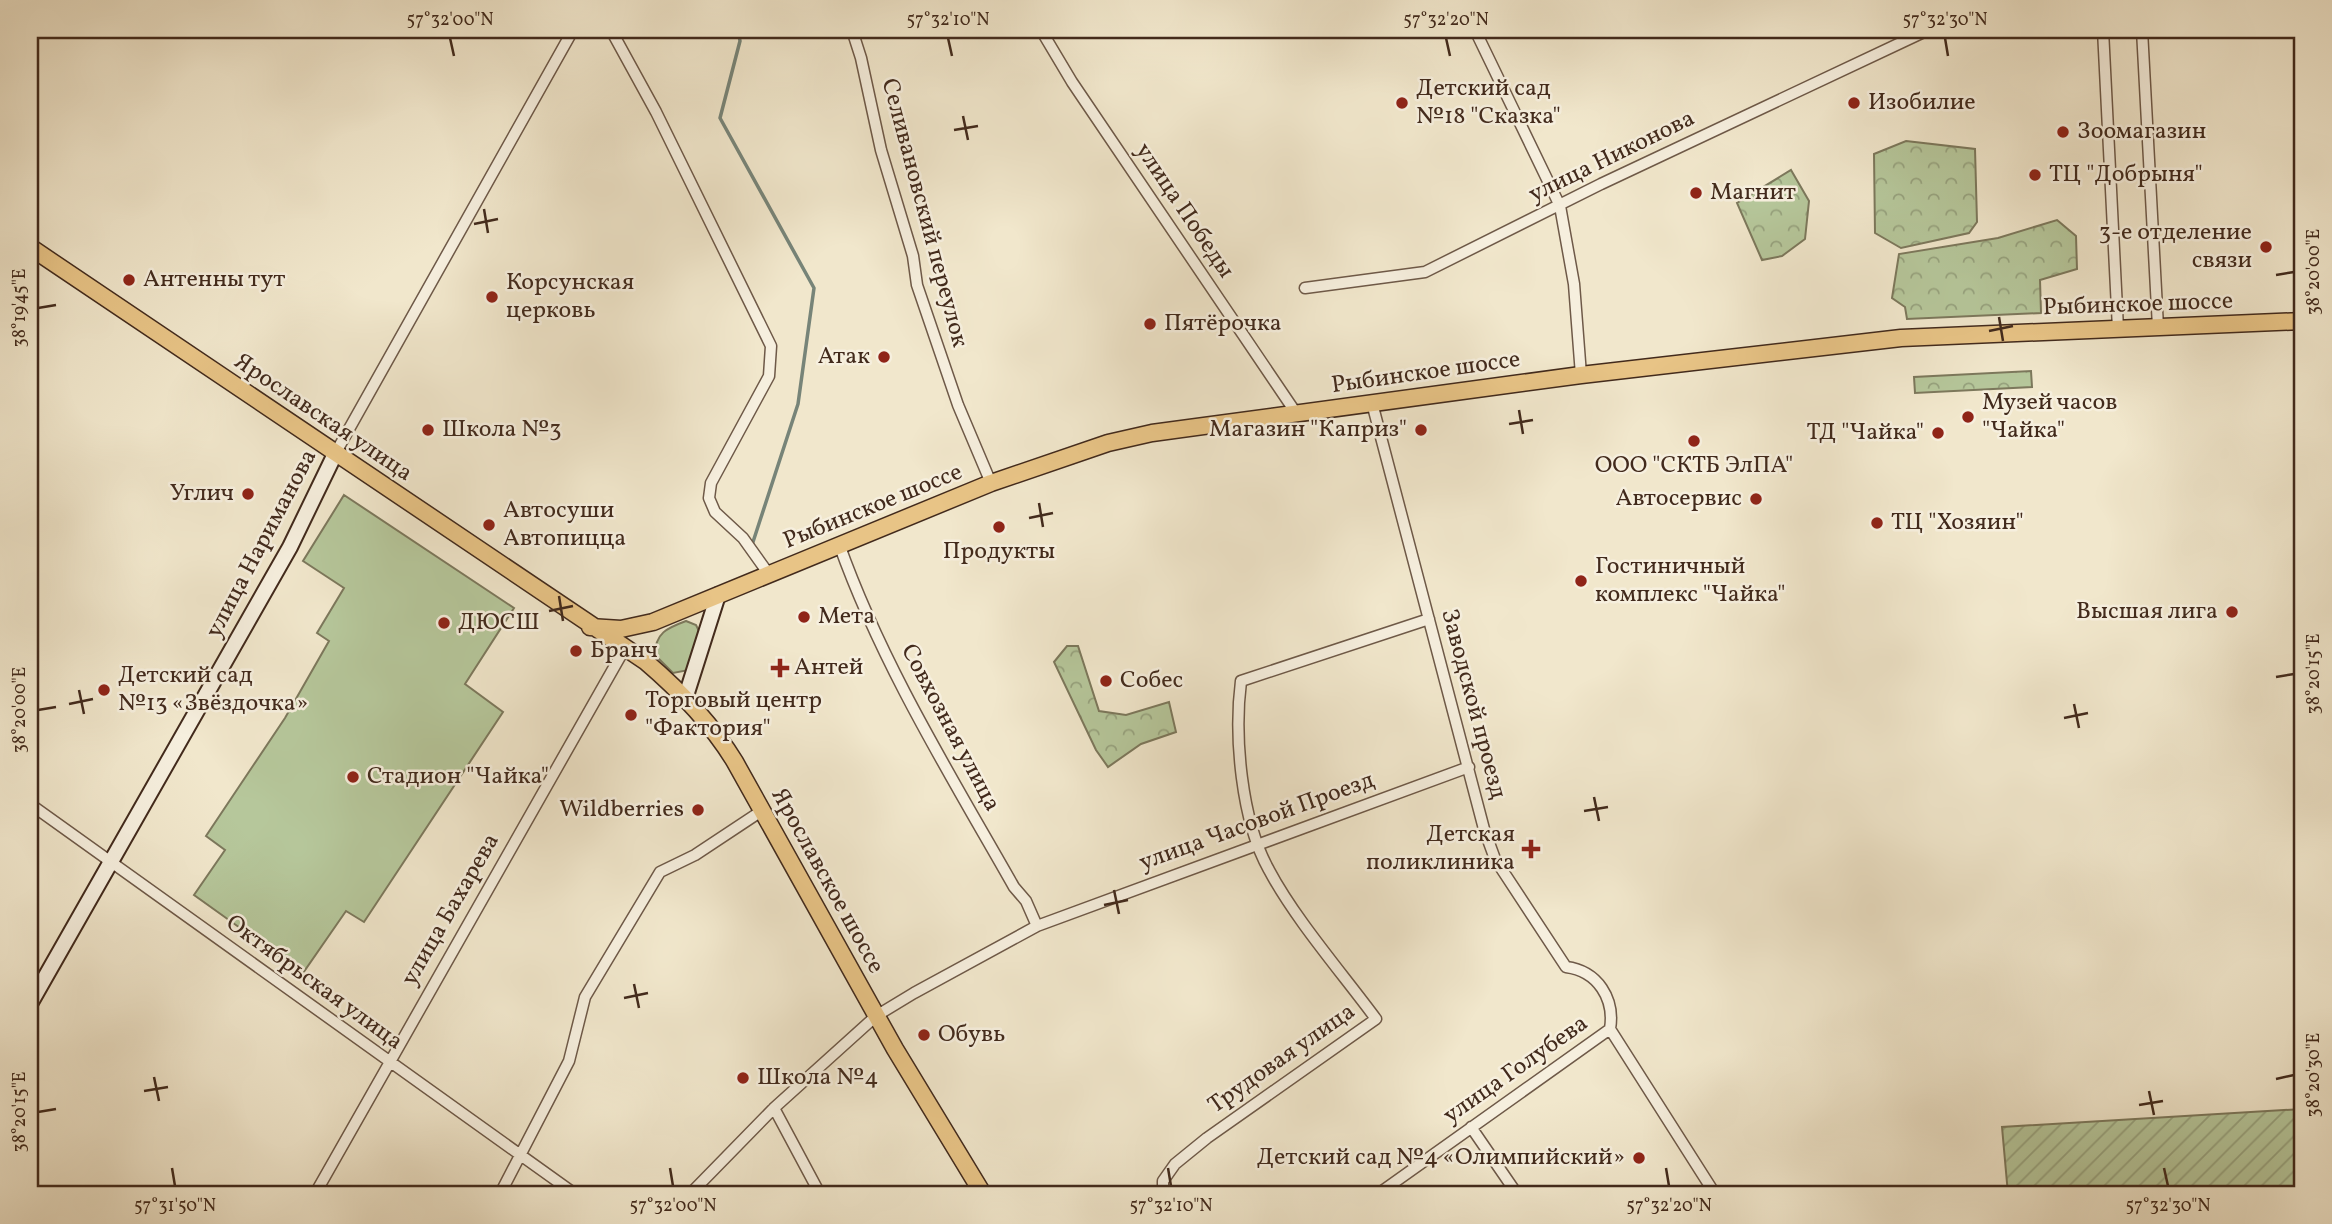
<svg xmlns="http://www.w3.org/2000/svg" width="2332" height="1224" viewBox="0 0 2332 1224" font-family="Vollkorn,serif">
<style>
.grass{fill:#b6c79b;stroke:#7c785c;stroke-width:2}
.forest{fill:url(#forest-crowns);stroke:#7c785c;stroke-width:2}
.garden{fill:url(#garden-furrows);stroke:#7c785c;stroke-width:2}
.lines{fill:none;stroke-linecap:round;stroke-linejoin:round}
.stream{stroke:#778478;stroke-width:3.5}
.minor-casing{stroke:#6e5948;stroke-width:13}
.secondary-casing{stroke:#422a1c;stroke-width:18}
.primary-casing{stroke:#422a1c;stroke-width:19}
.minor{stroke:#f6efde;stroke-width:10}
.secondary{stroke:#f6efde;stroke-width:14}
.primary{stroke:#e8c486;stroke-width:16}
.ticks{fill:none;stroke:#422a1c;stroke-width:2.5}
.poi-dot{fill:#8f2418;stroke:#f6efde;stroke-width:2.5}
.labels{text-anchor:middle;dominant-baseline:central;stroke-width:5;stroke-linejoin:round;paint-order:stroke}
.poi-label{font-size:24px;fill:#422a1c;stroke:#f6efde;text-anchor:start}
.street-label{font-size:24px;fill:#422a1c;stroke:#f6efde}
.neatline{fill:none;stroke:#422a1c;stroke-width:2.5}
.ticks-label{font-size:18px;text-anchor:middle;fill:#422a1c}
</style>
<defs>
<pattern id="forest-crowns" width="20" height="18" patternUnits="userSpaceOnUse" patternTransform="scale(1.75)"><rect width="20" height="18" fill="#b6c79b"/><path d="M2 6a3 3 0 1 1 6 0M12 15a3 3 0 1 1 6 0" fill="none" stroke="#96a27e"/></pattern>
<pattern id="garden-furrows" width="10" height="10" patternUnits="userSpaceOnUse" patternTransform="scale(1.75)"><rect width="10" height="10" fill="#b6c79b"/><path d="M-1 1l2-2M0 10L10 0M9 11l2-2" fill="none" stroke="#96a27e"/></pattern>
</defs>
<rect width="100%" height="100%" fill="#f1e7cc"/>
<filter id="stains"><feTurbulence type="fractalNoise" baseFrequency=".00286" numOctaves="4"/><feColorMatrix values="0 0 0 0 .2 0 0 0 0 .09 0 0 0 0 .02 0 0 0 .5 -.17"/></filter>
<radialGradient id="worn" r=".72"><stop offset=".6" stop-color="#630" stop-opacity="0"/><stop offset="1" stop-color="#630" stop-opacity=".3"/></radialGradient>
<path class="grass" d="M 344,495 L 514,608 L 465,684 L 503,712 L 364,922 L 346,911 L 303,973 L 194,895 L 225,850 L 206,836 L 285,718 L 329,641 L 317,633 L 344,588 L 303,561 Z
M 686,621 L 696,625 L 700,633 L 689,670 L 673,673 L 655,655 C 655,633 667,628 686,621 Z"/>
<path class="forest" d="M 1906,141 L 1975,149 L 1977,222 L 1969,233 L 1901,248 L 1875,233 L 1874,154 Z
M 1791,170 L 1809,201 L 1805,239 L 1782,256 L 1762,260 L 1737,203 Z
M 2057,220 L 2076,236 L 2077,269 L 2040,280 L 2041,313 L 1907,319 L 1905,307 L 1892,298 L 1899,254 L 1998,238 Z
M 2031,371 L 2032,387 L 1915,393 L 1914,377 Z
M 1067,646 L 1078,646 L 1099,711 L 1126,715 L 1169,702 L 1176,732 L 1141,744 L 1108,767 L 1096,750 L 1054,662 Z"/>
<path class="garden" d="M 2302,1109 L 2302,1194 L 2008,1194 L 2002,1127 Z"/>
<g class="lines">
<path class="stream" d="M 738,30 L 740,41 L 720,118 L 814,288 L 798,404 L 752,545"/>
<g class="minor-casing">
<path id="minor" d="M 611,30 L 656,112 L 771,346 L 769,376 L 711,483 L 709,498 L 715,512 L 743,538 L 768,573
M 852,30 L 861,58 L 881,150 L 913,256 L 917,285 L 958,405 L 991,483
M 1041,30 L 1072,82 L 1296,413
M 1475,30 L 1560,206 L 1574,284 L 1581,375
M 2103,30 L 2118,329
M 2142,30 L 2158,327
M 1305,288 L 1425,272 L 1601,184 L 1928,30
M 1372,403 L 1484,829 L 1495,859 L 1566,967 C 1598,971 1615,999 1610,1029 L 1715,1194
M 335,454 L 573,30
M 839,544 C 882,665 951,776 1014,887 L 1026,901 L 1037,926
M 30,804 L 575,1194
M 774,1108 L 820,1194
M 1471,1127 L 1517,1194
M 315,1194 L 625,648
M 500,1194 L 569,1061 L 585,997 L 660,872 L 695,855 L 763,810
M 690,1194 L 774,1108 L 876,1016 L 914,993 L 1037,926 L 1469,767
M 1163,1194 L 1163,1181 L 1175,1164 L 1207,1138 L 1376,1019 C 1342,973 1295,919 1269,870 C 1241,820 1234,736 1241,681 L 1429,619
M 1378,1194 L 1610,1029"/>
</g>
<g class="secondary-casing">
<path id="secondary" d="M 685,699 L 718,595
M 30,1004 L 290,547 L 335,454"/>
</g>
<g class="primary-casing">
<path id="primary" d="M 30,247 L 645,661 C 679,690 712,724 735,762 L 895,1049 L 983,1194
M 590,627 L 621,629 L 653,622 L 991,483 L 1108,443 L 1152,433 L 1581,375 L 1901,338 L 2302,321"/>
</g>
<use href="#minor" class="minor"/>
<use href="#secondary" class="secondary"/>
<use href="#primary" class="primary"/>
</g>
<path class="ticks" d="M 450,38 L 454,56M 948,38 L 952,56M 1446,38 L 1450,56M 1945,38 L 1948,56M 963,116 L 968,140M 954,130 L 978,126M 484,209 L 488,233M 474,224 L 498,219M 2276,275 L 2294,272M 38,308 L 56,305M 1999,317 L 2003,341M 1989,331 L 2013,326M 1519,410 L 1523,434M 1509,424 L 1533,420M 1039,503 L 1043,527M 1029,518 L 1053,513M 559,596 L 563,621M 549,611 L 573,606M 2276,677 L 2294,674M 79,690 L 84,714M 69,704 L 93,699M 2074,704 L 2079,728M 38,710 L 56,707M 2064,718 L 2088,713M 1594,797 L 1599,821M 1584,811 L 1608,807M 1114,890 L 1119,914M 1104,905 L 1128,900M 634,984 L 639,1008M 624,998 L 648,993M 154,1077 L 159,1101M 2276,1079 L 2294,1075M 144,1091 L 168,1087M 2149,1091 L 2154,1115M 2139,1105 L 2163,1101M 38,1112 L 56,1109M 172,1168 L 175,1186M 670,1168 L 673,1186M 1168,1168 L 1171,1186M 1666,1168 L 1669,1186M 2164,1168 L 2168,1186"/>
<g class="poi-dot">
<circle cx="1402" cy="103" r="7"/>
<circle cx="1854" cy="103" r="7"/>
<circle cx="2063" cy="132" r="7"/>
<circle cx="2035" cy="175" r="7"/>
<circle cx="1696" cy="193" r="7"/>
<circle cx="2266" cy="247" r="7"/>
<circle cx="129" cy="280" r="7"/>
<circle cx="492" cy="297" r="7"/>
<circle cx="1150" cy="324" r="7"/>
<circle cx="884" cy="357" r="7"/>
<circle cx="1968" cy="417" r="7"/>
<circle cx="428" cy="430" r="7"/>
<circle cx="1421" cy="430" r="7"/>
<circle cx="1938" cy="433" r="7"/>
<circle cx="1694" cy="441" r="7"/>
<circle cx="248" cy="494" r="7"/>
<circle cx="1756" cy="499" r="7"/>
<circle cx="1877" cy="523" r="7"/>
<circle cx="489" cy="525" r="7"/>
<circle cx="999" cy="527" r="7"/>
<circle cx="1581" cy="581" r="7"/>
<circle cx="2232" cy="612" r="7"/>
<circle cx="804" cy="617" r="7"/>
<circle cx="444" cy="623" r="7"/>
<circle cx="576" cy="651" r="7"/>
<path d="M776.5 657.5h7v7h7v7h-7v7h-7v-7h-7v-7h7z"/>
<circle cx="1106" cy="681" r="7"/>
<circle cx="104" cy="690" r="7"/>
<circle cx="631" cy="715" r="7"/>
<circle cx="353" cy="777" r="7"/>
<circle cx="698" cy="810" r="7"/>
<path d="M1527.5 838.5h7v7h7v7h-7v7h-7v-7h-7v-7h7z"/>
<circle cx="924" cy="1035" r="7"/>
<circle cx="743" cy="1078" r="7"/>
<circle cx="1639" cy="1158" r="7"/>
</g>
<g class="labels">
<g class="poi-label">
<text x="1416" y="89">Детский сад<tspan x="1416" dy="28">№18 "Сказка"</tspan></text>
<text x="1868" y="103">Изобилие</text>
<text x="2077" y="132">Зоомагазин</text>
<text x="2049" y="175">ТЦ "Добрыня"</text>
<text x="1710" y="193">Магнит</text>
<text x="2252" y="233" text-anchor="end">3-е отделение<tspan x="2252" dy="28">связи</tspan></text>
<text x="143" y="280">Антенны тут</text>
<text x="506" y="283">Корсунская<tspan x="506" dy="28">церковь</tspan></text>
<text x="1164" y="324">Пятёрочка</text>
<text x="870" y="357" text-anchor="end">Атак</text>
<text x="1982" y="403">Музей часов<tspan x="1982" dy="28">"Чайка"</tspan></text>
<text x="442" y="430">Школа №3</text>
<text x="1407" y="430" text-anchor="end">Магазин "Каприз"</text>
<text x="1924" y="433" text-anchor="end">ТД "Чайка"</text>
<text x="1694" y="466" text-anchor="middle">ООО "СКТБ ЭлПА"</text>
<text x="234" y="494" text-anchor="end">Углич</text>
<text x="1742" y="499" text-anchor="end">Автосервис</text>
<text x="503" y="511">Автосуши<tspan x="503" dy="28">Автопицца</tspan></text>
<text x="1891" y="523">ТЦ "Хозяин"</text>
<text x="999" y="552" text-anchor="middle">Продукты</text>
<text x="1595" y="567">Гостиничный<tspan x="1595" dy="28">комплекс "Чайка"</tspan></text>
<text x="2218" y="612" text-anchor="end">Высшая лига</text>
<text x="818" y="617">Мета</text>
<text x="458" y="623">ДЮСШ</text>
<text x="590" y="651">Бранч</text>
<text x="794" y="668">Антей</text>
<text x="118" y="676">Детский сад<tspan x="118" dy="28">№13 «Звёздочка»</tspan></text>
<text x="1120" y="681">Собес</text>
<text x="645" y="701">Торговый центр<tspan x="645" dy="28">"Фактория"</tspan></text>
<text x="367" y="777">Стадион "Чайка"</text>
<text x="684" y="810" text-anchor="end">Wildberries</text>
<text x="1515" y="835" text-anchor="end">Детская<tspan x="1515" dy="28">поликлиника</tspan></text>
<text x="938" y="1035">Обувь</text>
<text x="757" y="1078">Школа №4</text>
<text x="1625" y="1158" text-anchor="end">Детский сад №4 «Олимпийский»</text>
</g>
<g class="street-label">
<text transform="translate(1612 157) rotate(-26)">улица Никонова</text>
<text transform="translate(1184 211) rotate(56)">улица Победы</text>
<text transform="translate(924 213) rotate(75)">Селивановский переулок</text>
<text transform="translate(2138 305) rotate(-2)">Рыбинское шоссе</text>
<text transform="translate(1426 373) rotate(-8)">Рыбинское шоссе</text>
<text transform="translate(323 418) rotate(34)">Ярославская улица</text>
<text transform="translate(873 507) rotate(-22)">Рыбинское шоссе</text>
<text transform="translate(262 544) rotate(-62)">улица Нариманова</text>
<text transform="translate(1473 704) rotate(75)">Заводской проезд</text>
<text transform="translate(950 728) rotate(62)">Совхозная улица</text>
<text transform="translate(1257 822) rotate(-20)">улица Часовой Проезд</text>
<text transform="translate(827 881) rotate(61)">Ярославское шоссе</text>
<text transform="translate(451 910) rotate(-60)">улица Бахарева</text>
<text transform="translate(314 983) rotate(36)">Октябрьская улица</text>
<text transform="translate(1282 1059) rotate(-35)">Трудовая улица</text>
<text transform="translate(1516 1070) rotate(-35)">улица Голубева</text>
</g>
</g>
<rect width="2332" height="1224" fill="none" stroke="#f1e7cc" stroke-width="77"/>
<rect x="38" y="38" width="2256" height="1148" class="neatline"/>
<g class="ticks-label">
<text x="450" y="25">57°32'00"N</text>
<text x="948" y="25">57°32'10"N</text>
<text x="1446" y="25">57°32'20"N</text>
<text x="1945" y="25">57°32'30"N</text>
<text transform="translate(2313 272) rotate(-90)" y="6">38°20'00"E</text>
<text transform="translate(19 308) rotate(-90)" y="6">38°19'45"E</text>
<text transform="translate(2313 674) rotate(-90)" y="6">38°20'15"E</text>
<text transform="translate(19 710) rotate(-90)" y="6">38°20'00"E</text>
<text transform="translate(2313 1075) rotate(-90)" y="6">38°20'30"E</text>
<text transform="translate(19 1112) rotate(-90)" y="6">38°20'15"E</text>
<text x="175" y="1211">57°31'50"N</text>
<text x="673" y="1211">57°32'00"N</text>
<text x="1171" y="1211">57°32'10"N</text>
<text x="1669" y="1211">57°32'20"N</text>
<text x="2168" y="1211">57°32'30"N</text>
</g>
<rect width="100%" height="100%" filter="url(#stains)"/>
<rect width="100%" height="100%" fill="url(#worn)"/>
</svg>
